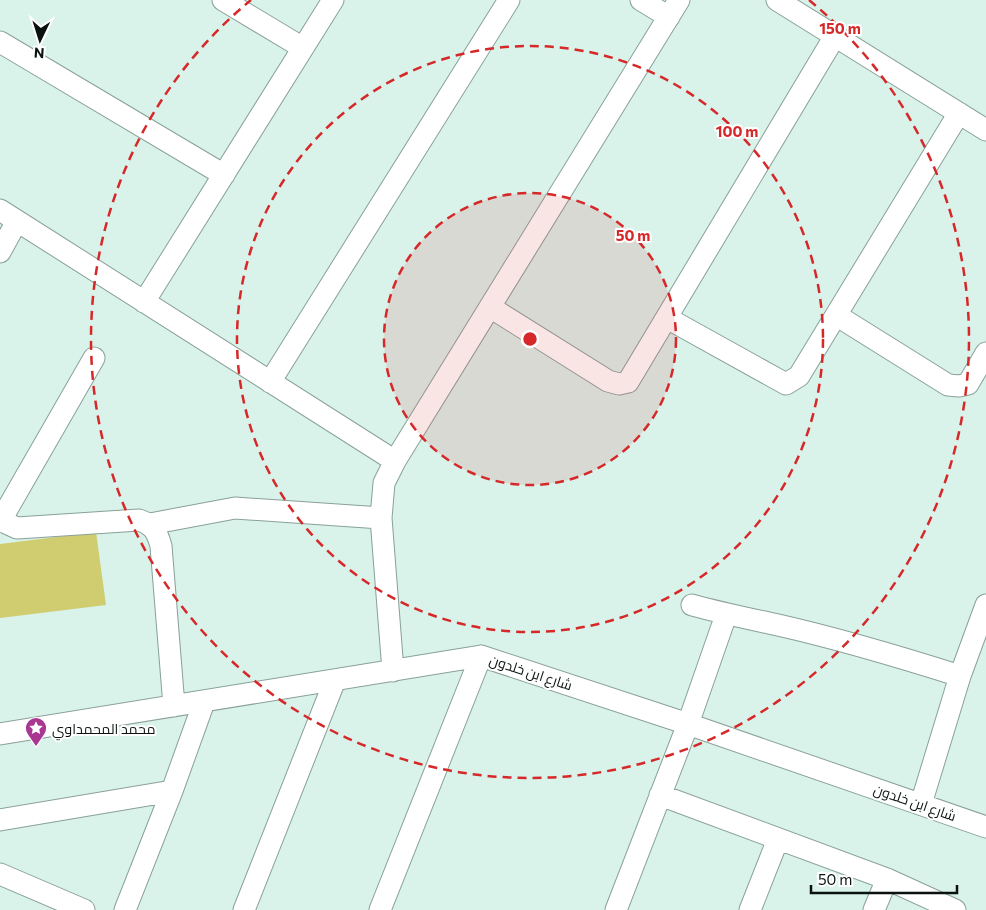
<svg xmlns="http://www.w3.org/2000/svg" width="986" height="910" viewBox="0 0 986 910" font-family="Commissioner,Cairo,sans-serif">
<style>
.green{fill:#d0cd71}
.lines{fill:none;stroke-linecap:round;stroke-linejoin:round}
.street-casing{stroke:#89a198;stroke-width:23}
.street{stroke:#fff;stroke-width:21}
.ring{fill:none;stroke:#d62828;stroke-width:2.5;stroke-dasharray:9 6}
.labels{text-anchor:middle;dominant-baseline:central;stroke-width:4;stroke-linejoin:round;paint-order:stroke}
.street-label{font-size:14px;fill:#0a1210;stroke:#fff}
.poi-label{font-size:14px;fill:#0a1210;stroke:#fff;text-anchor:start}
.centre{fill:#d62828;stroke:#fff;stroke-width:2.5}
.ring-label{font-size:15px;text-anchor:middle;font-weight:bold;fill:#d62828;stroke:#fff;stroke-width:4;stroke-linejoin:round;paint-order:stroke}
</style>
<rect width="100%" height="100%" fill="#d9f2ea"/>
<path class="green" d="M 96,532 L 106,605 L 0,618 L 0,544 Z"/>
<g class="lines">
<g class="street-casing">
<path id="street" d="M 223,0 L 303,48
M 641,0 L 669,17
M 777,0 L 986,130
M 0,42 L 224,175
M 0,210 L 395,461
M 0,252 L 17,221
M 144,302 L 333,0
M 490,307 L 608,381 L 619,384 L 628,382 L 835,36
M 836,315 L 948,385 L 959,386 L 968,384 L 986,353
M 667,318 L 786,384 L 799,376 L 959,113
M 94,358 L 5,513 L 6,523 L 17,528 L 139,520 C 153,525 157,531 161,546 L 174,706
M 270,382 L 509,0
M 150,524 L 235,508 L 381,518
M 692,605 C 721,613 750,619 778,625 C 840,639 900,657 960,676
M 393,671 L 381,518 L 384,483 L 395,461 L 679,0
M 0,734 L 481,656 L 688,724 L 986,827
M 660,795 L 887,879 L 955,910
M 921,804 L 960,676 L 986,605
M 0,820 L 172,791
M 0,874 L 84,910
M 125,910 L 172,791 L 204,702
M 244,910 L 335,680
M 380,910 L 481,656
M 616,910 L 688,724 L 726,615
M 750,910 L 778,839
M 874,910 L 887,879"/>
</g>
<use href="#street" class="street"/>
</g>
<circle cx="530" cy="339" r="146" fill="#d62828" fill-opacity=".12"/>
<g class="ring">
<circle cx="530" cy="339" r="146"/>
<circle cx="530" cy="339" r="293"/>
<path d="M809 0A439 439 0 1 1 251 0"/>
</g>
<defs>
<g id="sight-pin" transform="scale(1.125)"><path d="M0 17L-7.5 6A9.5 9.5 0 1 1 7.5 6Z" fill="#a93792" stroke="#fff"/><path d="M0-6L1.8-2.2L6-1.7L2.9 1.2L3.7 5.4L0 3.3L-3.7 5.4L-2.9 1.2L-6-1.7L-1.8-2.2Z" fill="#fff"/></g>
</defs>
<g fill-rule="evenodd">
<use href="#sight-pin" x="36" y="728"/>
</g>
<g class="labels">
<g class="street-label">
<text transform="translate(531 672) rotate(18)">شارع ابن خلدون</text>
<text transform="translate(915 802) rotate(19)">شارع ابن خلدون</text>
</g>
<g class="poi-label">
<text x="52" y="728">محمد المحمداوي</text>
</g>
</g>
<circle cx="530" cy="339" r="8" class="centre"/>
<g class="ring-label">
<text x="840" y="34">150 m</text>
<text x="737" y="137">100 m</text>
<text x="633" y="241">50 m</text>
</g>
<g transform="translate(40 40) rotate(184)" stroke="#ffffff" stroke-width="4" paint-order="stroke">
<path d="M0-4L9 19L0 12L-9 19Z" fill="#0a1210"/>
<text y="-8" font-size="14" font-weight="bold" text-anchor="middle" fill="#0a1210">N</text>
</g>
<path d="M811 885v8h146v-8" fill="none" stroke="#0a1210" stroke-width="2.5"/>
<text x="818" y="885" font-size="15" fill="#0a1210" stroke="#ffffff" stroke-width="4" paint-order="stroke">50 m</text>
</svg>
